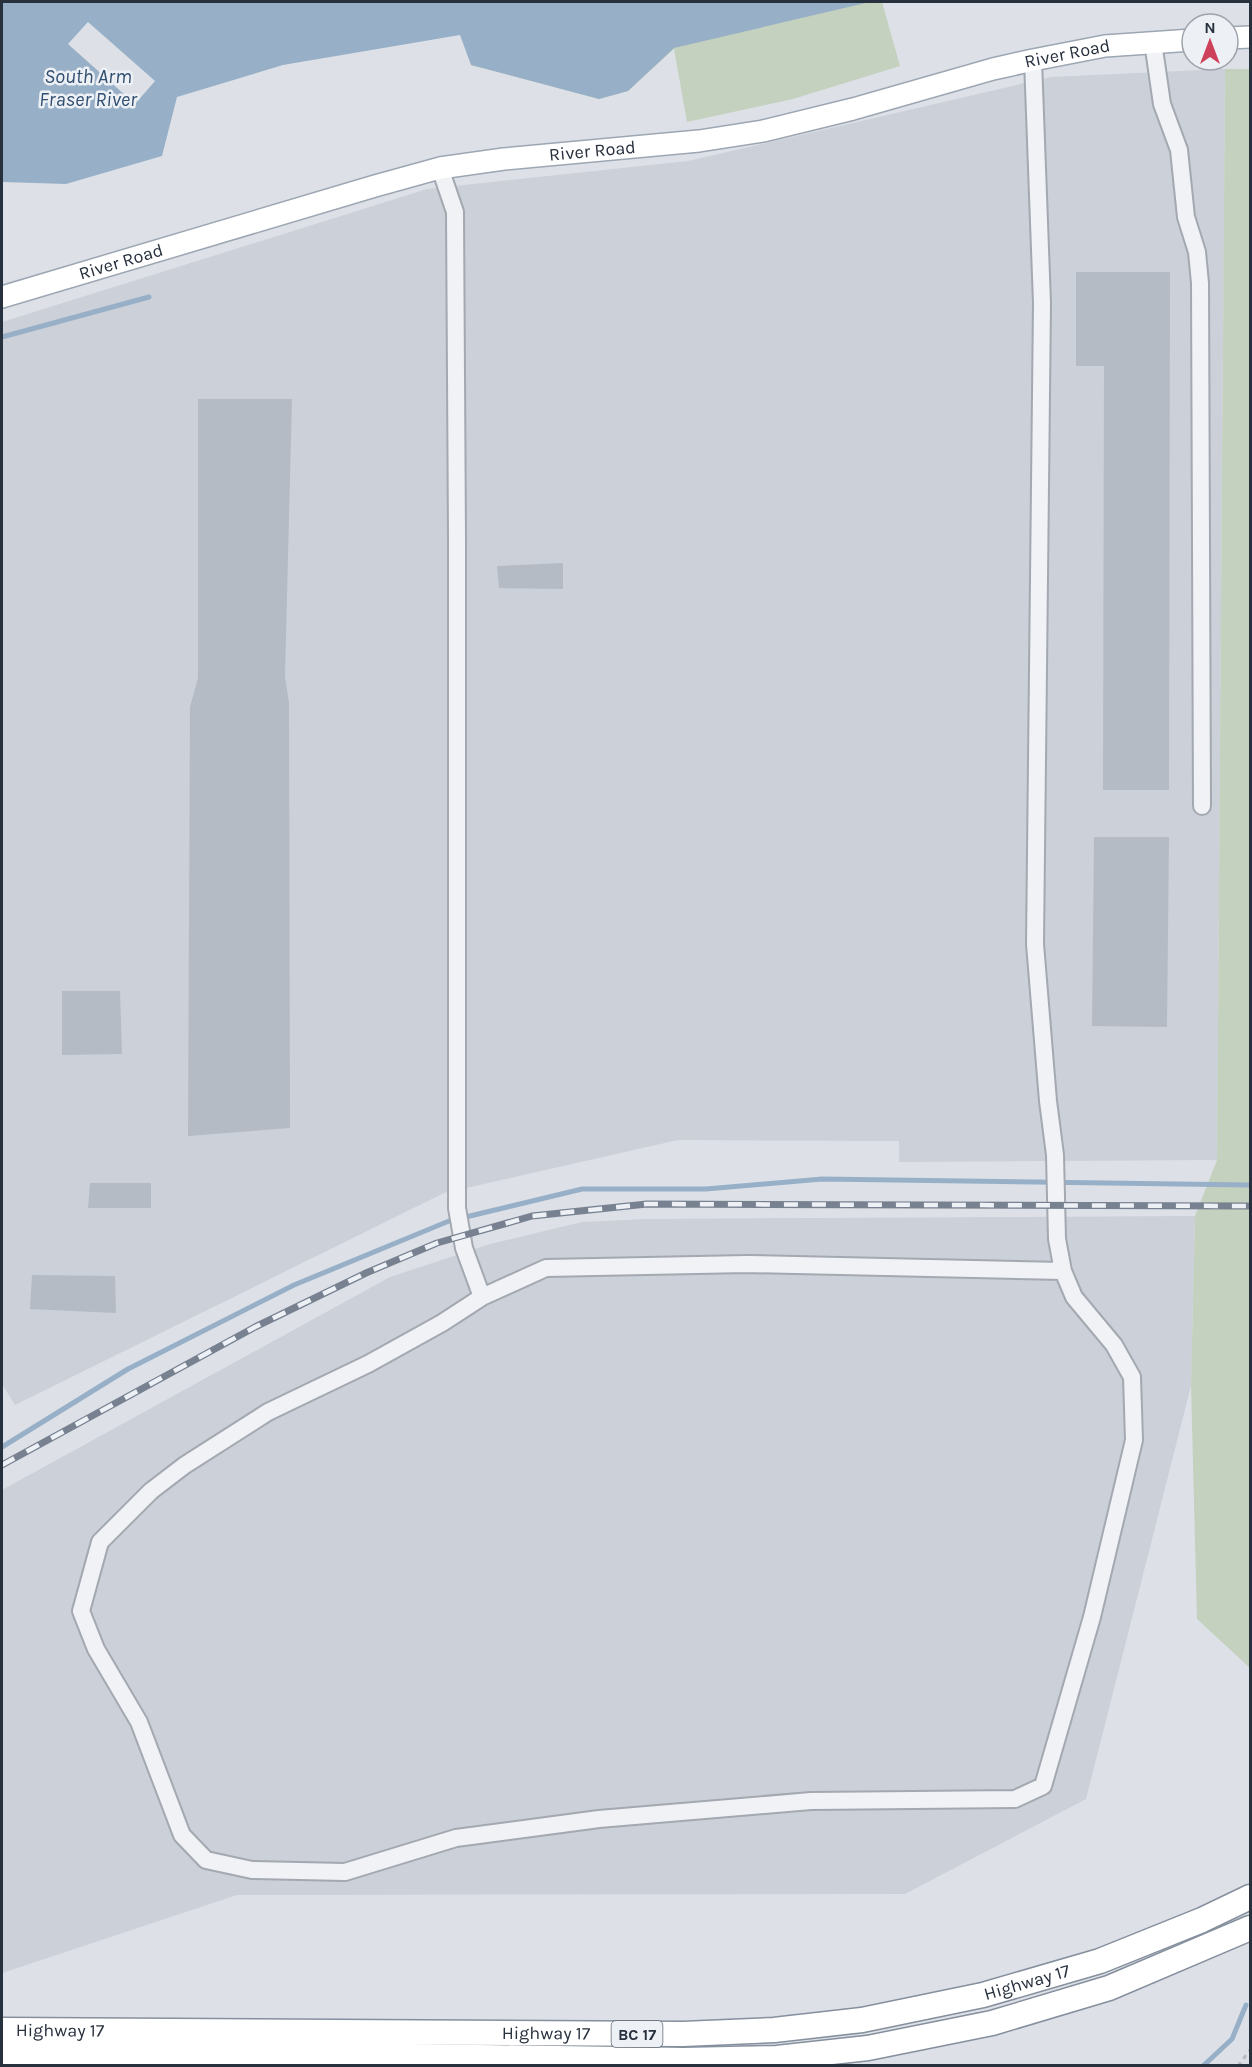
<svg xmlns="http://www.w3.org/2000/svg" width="1252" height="2067" viewBox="0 0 1252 2067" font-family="Karla,sans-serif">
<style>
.built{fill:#cbd0d9}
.green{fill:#c4d1be}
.water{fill:#98b0c7}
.pier{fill:#dde1e7}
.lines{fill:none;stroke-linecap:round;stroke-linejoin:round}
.stream{stroke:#98b0c7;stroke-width:5}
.building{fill:#b5bbc4}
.minor-casing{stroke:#a3a8b1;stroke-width:20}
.major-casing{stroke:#9da6b3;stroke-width:24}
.highway-casing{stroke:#858f9d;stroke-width:27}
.path{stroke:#b8bcc1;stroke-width:3;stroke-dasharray:4.5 4.5;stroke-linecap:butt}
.minor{stroke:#f0f2f5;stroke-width:16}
.major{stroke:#fff;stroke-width:21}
.highway{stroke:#fff;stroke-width:24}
.rail-casing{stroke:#778190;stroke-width:7}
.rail{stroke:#edf0f5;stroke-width:4.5;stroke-dasharray:14;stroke-linecap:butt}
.labels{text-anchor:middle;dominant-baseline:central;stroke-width:5;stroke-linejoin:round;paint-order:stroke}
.shield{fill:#edf0f5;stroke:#626a74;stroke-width:1.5}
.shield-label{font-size:16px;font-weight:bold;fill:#27303d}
.street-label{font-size:18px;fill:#27303d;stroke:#edf0f5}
.water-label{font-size:20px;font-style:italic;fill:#314f71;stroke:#edf0f5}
</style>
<rect width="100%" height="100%" fill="#dde1e7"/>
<path class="built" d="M 1225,69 L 1217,1160 L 899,1162 L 899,1141 L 678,1140 L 444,1193 L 15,1405 L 2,1384 L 2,322 L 427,189 L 688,161 L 1051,77 Z
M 1195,1216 L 1191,1386 L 1086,1799 L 905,1894 L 237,1895 L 2,1973 L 2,1490 L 390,1277 L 490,1244 L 582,1222 L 647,1219 Z"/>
<path class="green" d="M 870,2 L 882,2 L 900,66 L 793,99 L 687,122 L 674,49 L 628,91 L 599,99 L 471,65 Z
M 1225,69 L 1250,69 L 1250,1668 L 1197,1619 L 1191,1386 L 1195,1216 L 1217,1160 Z"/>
<path class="water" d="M 2,2 L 870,2 L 674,48 L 628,91 L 599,99 L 471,65 L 460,35 L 283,65 L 177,97 L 162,156 L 66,184 L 2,182 Z"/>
<path class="pier" d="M 88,22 L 155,81 L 135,104 L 68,44 Z"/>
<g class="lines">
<path class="stream" d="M 2,337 L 149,297
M 2,1447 L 128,1369 L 294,1285 L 449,1221 L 582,1189 L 706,1189 L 822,1179 L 1250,1185
M 1203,2066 L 1232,2039 L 1246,2005"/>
</g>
<path class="building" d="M 1076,272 L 1170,272 L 1169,790 L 1103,790 L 1104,366 L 1076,366 Z
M 198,399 L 292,399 L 285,676 L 289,703 L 290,1128 L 188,1136 L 190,707 L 198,678 Z
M 563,563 L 563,589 L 499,588 L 497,566 Z
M 1094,837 L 1169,837 L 1167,1027 L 1092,1026 Z
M 62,991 L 120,991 L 122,1054 L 62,1055 Z
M 90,1183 L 151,1183 L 151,1208 L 88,1208 Z
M 32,1275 L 115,1276 L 116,1313 L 30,1309 Z"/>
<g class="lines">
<g class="minor-casing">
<path id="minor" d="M 1153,42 L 1162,104 L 1179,150 L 1186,217 L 1197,252 L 1200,283 L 1202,806
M 440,168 L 455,212 L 457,539 L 457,1208 L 464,1248 L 482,1297 L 442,1323 L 368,1364 L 268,1412 L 185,1465 L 151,1491 L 100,1542 L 81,1611 L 96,1649 L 139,1722 L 182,1835 L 206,1860 L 252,1870 L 345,1872 L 456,1838 L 599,1819 L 811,1801 L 1015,1799 L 1043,1786 L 1092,1617 L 1134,1440 L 1132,1377 L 1114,1345 L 1074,1297 L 1063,1271 L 1057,1239 L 1055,1155 L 1048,1101 L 1035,944 L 1042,303 L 1033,60
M 482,1297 L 546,1268 L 747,1264 L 1063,1271"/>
</g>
<g class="major-casing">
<g id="major">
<path d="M 1228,38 L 1250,37"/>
<path id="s1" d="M 2,297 L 375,186 L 440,168 L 504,159 L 699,141 L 763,131 L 853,109 L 993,69 L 1033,60 L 1105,46 L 1192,40"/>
</g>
</g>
<g class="highway-casing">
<g id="highway">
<path id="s2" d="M 2,2030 L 683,2034 L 774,2030 L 862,2020 L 983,1995 L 1100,1961 L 1202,1920 L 1250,1897"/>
<path d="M 2,2052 L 219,2053 L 683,2060 L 777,2058 L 868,2048 L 992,2023 L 1109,1988 L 1250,1928"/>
</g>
</g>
<path class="path" d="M 1238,2066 L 1250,2050"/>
<use href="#minor" class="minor"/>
<use href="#major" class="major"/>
<use href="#highway" class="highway"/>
<g class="rail-casing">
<path id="rail" d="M 2,1465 L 255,1327 L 366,1273 L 437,1243 L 532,1216 L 647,1204 L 1250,1206"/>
</g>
<use href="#rail" class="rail"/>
</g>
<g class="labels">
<rect class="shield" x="611.5" y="2021" width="51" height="26" rx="4.5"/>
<g class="shield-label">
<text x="637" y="2034">BC 17</text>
</g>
<g class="street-label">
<text stroke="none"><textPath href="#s1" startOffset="1096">River Road</textPath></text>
<text stroke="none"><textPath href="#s1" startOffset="610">River Road</textPath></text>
<text stroke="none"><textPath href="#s1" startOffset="124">River Road</textPath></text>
<text stroke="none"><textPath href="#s2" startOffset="1030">Highway 17</textPath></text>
<text stroke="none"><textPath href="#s2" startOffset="58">Highway 17</textPath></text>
<text stroke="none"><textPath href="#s2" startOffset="544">Highway 17</textPath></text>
</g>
<g class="water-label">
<text x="88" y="76">South Arm<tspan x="88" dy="23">Fraser River</tspan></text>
</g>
</g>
<rect width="1252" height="2067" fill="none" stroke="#27303d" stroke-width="6"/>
<g transform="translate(1210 42)"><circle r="28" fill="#edf0f5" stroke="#9ea3ab" stroke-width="1.5"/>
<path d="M0-4.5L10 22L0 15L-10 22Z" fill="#cd425a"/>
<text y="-9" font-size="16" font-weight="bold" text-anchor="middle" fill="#27303d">N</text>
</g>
</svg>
